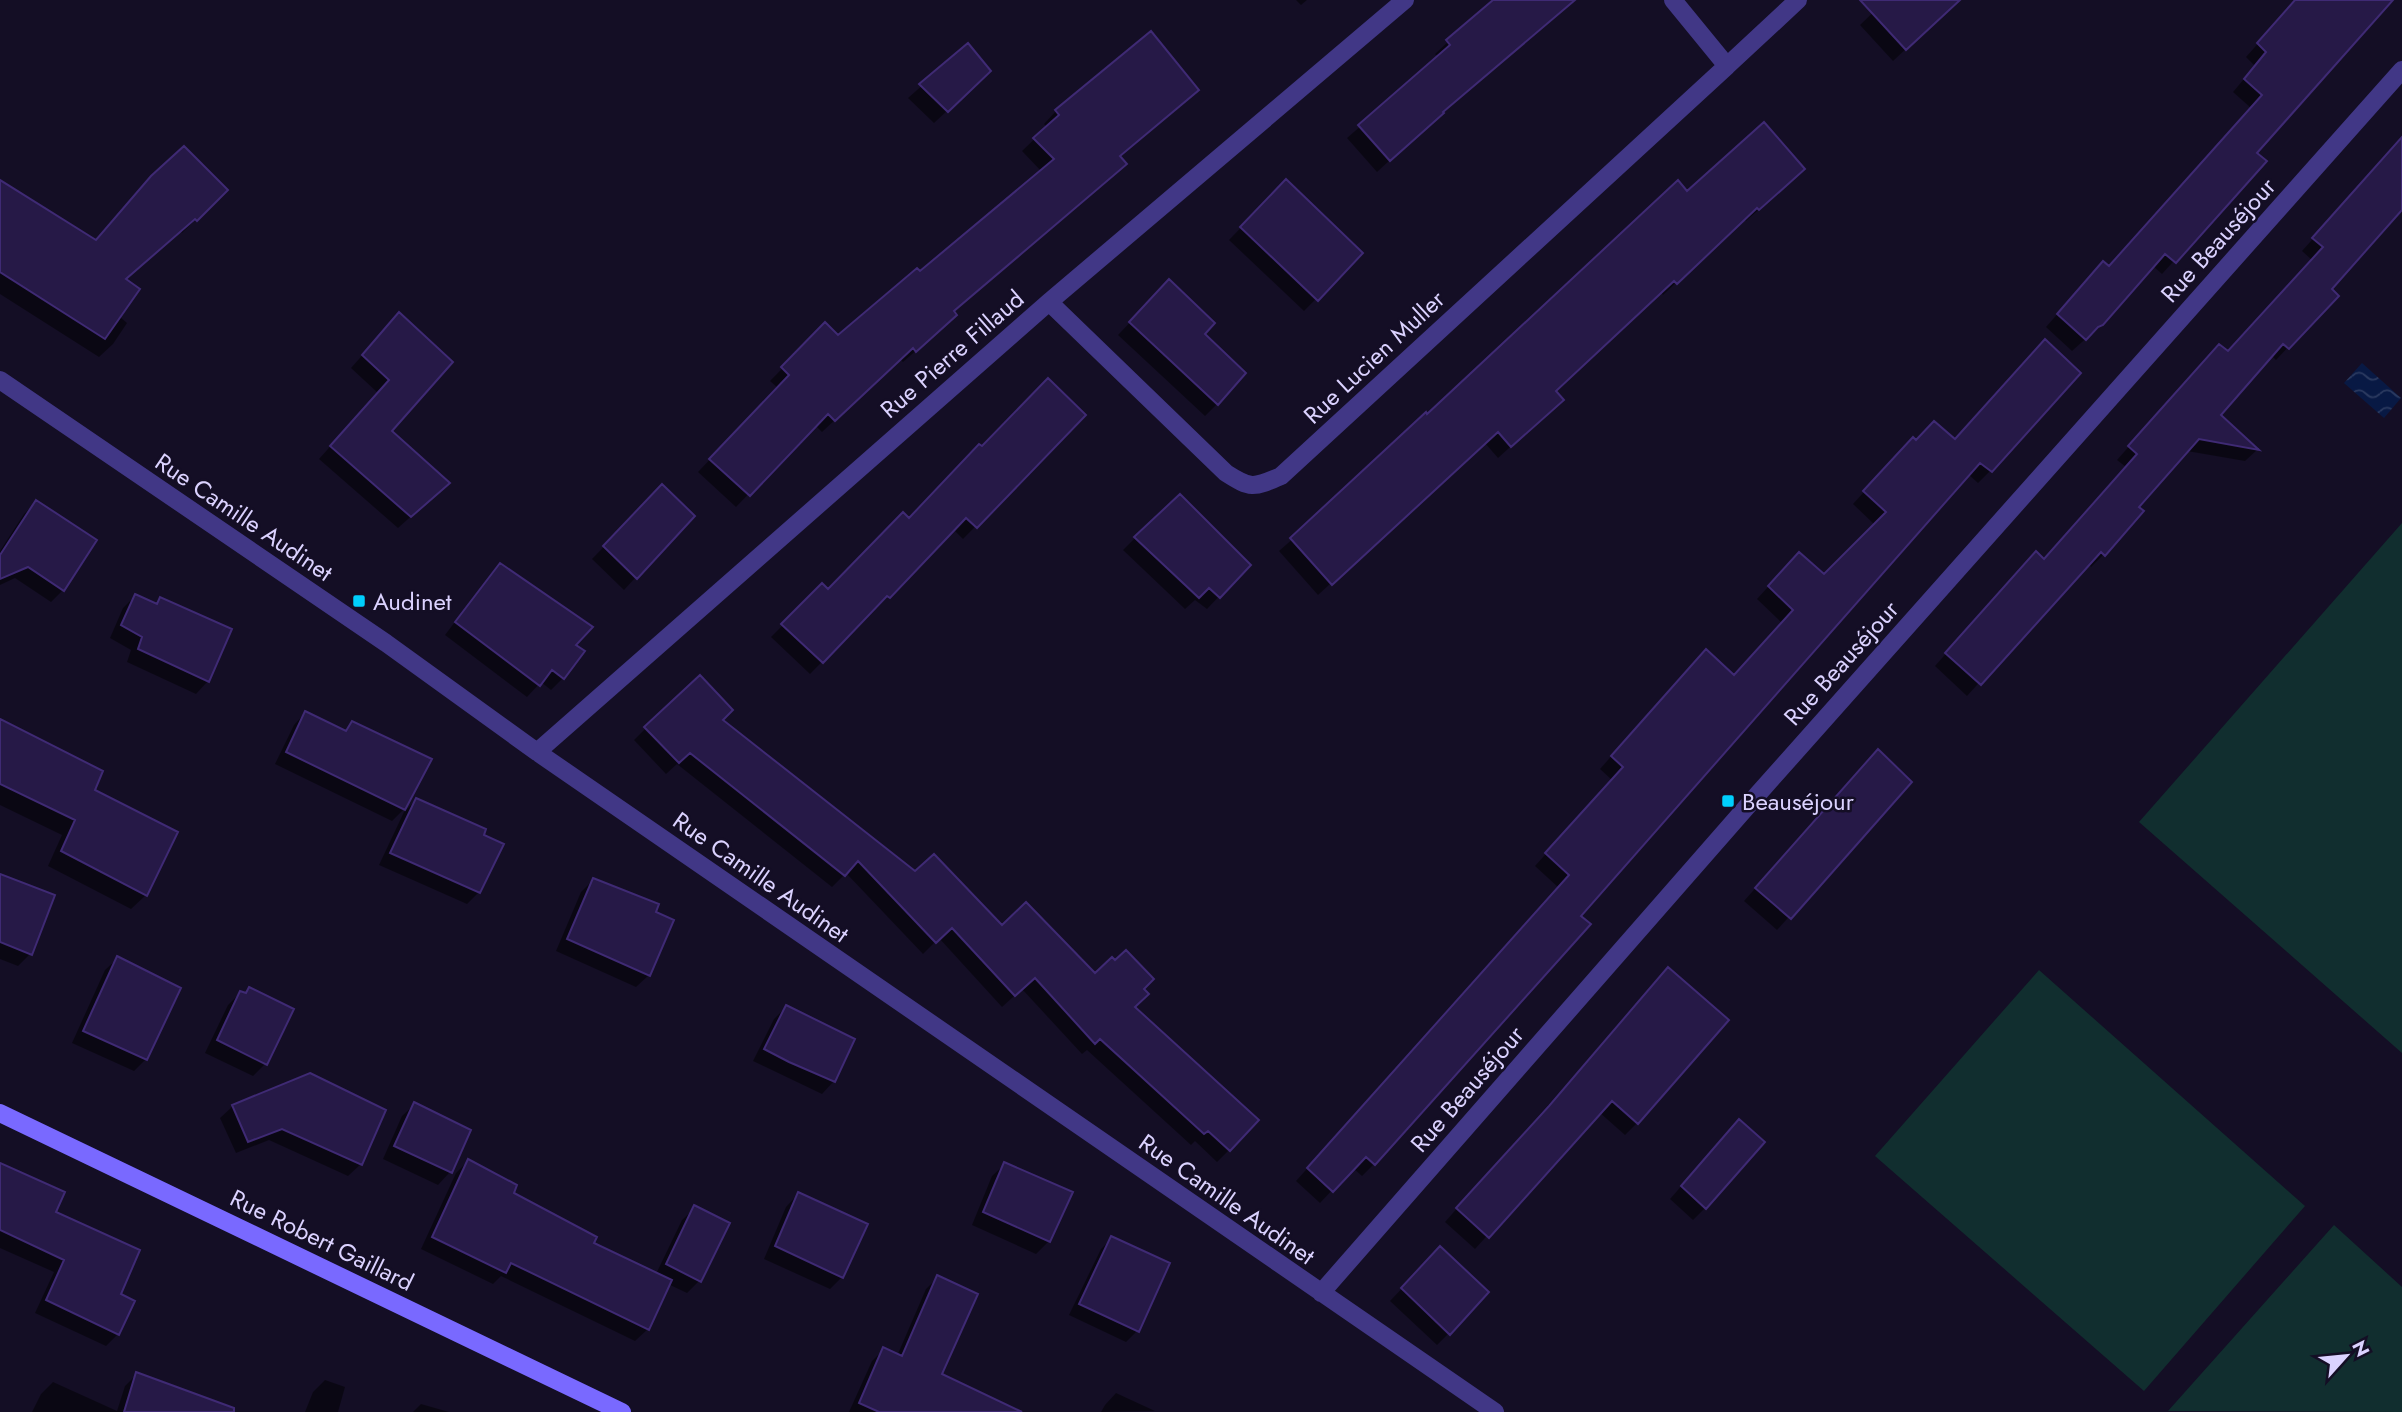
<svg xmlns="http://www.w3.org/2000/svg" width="2402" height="1412" viewBox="0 0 2402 1412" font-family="Jost,sans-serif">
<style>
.pitch{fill:#112e2f}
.water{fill:url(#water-waves)}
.shadow{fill:#0007}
.building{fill:#261947;stroke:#3f2a74;stroke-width:2}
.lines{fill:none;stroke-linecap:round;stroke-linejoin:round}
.street{stroke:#413786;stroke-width:18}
.secondary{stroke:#7969ff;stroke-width:18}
.poi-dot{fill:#00cffd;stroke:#140e25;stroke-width:2.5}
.labels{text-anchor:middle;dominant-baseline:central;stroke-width:5;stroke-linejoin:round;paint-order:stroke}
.street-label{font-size:24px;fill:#dbd2ff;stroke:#140e25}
.poi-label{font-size:24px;fill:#dbd2ff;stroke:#140e25;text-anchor:start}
</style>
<defs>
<pattern id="water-waves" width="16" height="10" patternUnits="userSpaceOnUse" patternTransform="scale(1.75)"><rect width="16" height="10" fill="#081944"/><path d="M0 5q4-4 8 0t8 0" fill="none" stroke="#2b3a60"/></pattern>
</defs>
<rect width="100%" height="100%" fill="#140e25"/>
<path class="pitch" d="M 2402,523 L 2402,1053 L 2139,822 Z
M 2039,970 L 2305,1206 L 2144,1391 L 1875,1156 Z
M 2334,1225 L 2402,1287 L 2402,1412 L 2168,1411 Z"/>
<path class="water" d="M 2362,363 L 2401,398 L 2384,418 L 2344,383 Z"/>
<path class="shadow" d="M 1296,0 L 1307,0 L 1301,5 Z
M 1493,0 L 1574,0 L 1441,113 L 1377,172 L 1347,138 L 1439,58 L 1435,54 Z
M 1886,0 L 1951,0 L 1942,15 L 1893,61 L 1860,25 Z
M 2297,0 L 2365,0 L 2255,153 L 2264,162 L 2162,274 L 2153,266 L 2102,324 L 2072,351 L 2046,327 L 2091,276 L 2108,268 L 2251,108 L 2233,92 L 2255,66 L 2246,57 Z
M 967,46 L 976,84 L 934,123 L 908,98 Z
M 1135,47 L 1172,113 L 1119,157 L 1125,164 L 1113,176 L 952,312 L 943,327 L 903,362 L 900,359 L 822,432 L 815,425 L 736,507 L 698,472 L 778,388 L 770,381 L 825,325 L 838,338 L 919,274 L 1042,172 L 1022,151 L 1047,127 L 1044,124 L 1056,111 Z
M 2402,139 L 2402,208 L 2329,289 L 2336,296 L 2276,360 L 2271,355 L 2218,415 L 2257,450 L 2245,461 L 2187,451 L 2137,507 L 2142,512 L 2103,555 L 2091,567 L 2088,563 L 1967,696 L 1935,666 L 2024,565 L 2044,560 L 2126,467 L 2117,460 L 2207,358 L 2227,353 L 2312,260 L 2302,251 Z
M 1286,181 L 1361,253 L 1304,311 L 1229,240 Z
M 1791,181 L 1746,221 L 1744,219 L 1663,295 L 1661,292 L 1554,391 L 1549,412 L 1498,458 L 1485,443 L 1318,595 L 1279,551 L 1687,193 Z
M 225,190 L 182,233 L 180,231 L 125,280 L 119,316 L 127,323 L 113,344 L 99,357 L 0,294 L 0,230 L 64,277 Z
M 1157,294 L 1202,334 L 1217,404 L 1205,416 L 1118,335 Z
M 399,314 L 390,431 L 435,495 L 398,528 L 319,459 L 378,393 L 351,368 Z
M 1084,416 L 963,539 L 953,529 L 810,674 L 771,637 L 822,586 L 828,592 L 908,520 L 982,448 Z
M 1955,441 L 1990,471 L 1978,483 L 1968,474 L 1579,916 L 1588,924 L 1374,1164 L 1362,1176 L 1353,1168 L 1320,1203 L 1296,1181 L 1559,888 L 1535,866 L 1612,780 L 1600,769 L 1694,663 L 1733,677 L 1782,623 L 1757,599 L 1787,566 L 1824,577 L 1875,525 L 1853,504 L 1901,451 L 1916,442 Z
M 662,487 L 636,577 L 624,590 L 592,559 Z
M 36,502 L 63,590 L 51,602 L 15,578 L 0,585 L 0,551 L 24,514 Z
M 1135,538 L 1249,565 L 1207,609 L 1195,600 L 1185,609 L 1123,550 Z
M 500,565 L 574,645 L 563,678 L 551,690 L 541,682 L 527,697 L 445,635 L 489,577 Z
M 135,596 L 155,605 L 161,599 L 208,681 L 196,694 L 127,662 L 131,650 L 110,638 L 123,608 Z
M 305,713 L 344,732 L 353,723 L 404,809 L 392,821 L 275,764 L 294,725 Z
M 720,720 L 915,874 L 1001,927 L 1095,976 L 1141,989 L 1133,1008 L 1229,1150 L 1217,1162 L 1195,1141 L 1191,1145 L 1087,1050 L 1082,1054 L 1022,989 L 1002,1007 L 939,938 L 923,954 L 846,873 L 832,887 L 677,764 L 666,774 L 634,740 L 646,728 Z
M 0,721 L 93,791 L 146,895 L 131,909 L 48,866 L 62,835 L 0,805 Z
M 1866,764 L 1910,782 L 1777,930 L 1744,901 Z
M 416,800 L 481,836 L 479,892 L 467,904 L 379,865 L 404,812 Z
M 0,876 L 30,954 L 18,966 L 0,959 Z
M 593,880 L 654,913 L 649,975 L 636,987 L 556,951 L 581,892 Z
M 118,958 L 146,1059 L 134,1071 L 72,1043 L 105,970 Z
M 1668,969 L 1637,1123 L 1625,1135 L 1599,1112 L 1475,1249 L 1445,1222 Z
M 249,989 L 265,1064 L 253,1076 L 205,1053 L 228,1005 L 240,993 L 244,994 Z
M 786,1007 L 834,1081 L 822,1094 L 753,1061 L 774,1019 Z
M 415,1104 L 469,1131 L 450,1172 L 438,1185 L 383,1159 L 402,1116 Z
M 233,1106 L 361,1164 L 348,1176 L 269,1140 L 236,1153 L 220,1118 Z
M 1727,1134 L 1705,1208 L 1693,1220 L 1670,1199 Z
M 468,1161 L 511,1194 L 592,1244 L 656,1274 L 682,1220 L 695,1208 L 699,1281 L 687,1293 L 668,1284 L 648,1329 L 635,1341 L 501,1276 L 493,1284 L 421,1249 L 456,1173 Z
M 1005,1164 L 1070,1193 L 1049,1241 L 1036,1254 L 972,1225 L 992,1176 Z
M 0,1165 L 54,1212 L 119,1295 L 133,1302 L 118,1334 L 106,1346 L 35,1313 L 54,1272 L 0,1248 Z
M 798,1194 L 842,1277 L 830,1289 L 764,1259 L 786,1207 Z
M 1112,1238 L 1168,1264 L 1137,1331 L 1126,1342 L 1069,1315 L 1101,1249 Z
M 1428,1261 L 1449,1333 L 1437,1345 L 1390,1301 Z
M 937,1278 L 939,1375 L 1000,1412 L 849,1412 L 872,1361 L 884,1349 L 897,1356 L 926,1289 Z
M 137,1374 L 178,1412 L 32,1412 L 41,1394 L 53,1382 L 117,1411 L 125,1386 Z
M 325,1380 L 345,1387 L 338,1412 L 305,1412 L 313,1392 Z
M 1116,1393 L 1155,1411 L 1101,1412 L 1105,1405 Z
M 421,1404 L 449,1412 L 413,1412 Z"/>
<path class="building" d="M 1493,0 L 1575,0 L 1443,112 L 1444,113 L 1390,161 L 1358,125 L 1450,45 L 1446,40 Z
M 1860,0 L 1960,0 L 1906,50 Z
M 2295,0 L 2393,0 L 2257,153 L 2267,161 L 2176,263 L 2165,254 L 2103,325 L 2098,327 L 2086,340 L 2057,314 L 2103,261 L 2109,266 L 2262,95 L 2244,79 L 2266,52 L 2257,43 Z
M 1151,31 L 1199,90 L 1120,156 L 1127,164 L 954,311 L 957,315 L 916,352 L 913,348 L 835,421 L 828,414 L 750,496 L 709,459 L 789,375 L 781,367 L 825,322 L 838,335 L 917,268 L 920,271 L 1054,159 L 1033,138 L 1059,115 L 1055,110 Z
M 968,43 L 991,71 L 948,112 L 919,84 Z
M 1764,122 L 1805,169 L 1759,210 L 1757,208 L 1677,284 L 1674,281 L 1556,391 L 1564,400 L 1511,447 L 1498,432 L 1332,585 L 1290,538 L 1426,412 L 1427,414 L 1678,180 L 1687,191 Z
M 2402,137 L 2402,210 L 2332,289 L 2339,296 L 2289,349 L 2283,344 L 2221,415 L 2259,450 L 2199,439 L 2139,507 L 2144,511 L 2105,556 L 2101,552 L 1981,685 L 1945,653 L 2036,551 L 2044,559 L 2137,454 L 2128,446 L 2219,344 L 2228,351 L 2323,247 L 2312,238 Z
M 184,146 L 228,190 L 197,221 L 195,219 L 126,279 L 140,289 L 105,339 L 0,272 L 0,180 L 96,240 L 151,176 Z
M 1286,179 L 1363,253 L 1318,301 L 1240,227 Z
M 1169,279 L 1215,323 L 1205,334 L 1246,373 L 1218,405 L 1129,322 Z
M 399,312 L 453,362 L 392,431 L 450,483 L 411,517 L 330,446 L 389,380 L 362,355 Z
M 2045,339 L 2081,373 L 1992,472 L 1980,463 L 1581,916 L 1591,924 L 1375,1165 L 1366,1157 L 1333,1192 L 1307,1168 L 1569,875 L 1545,853 L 1623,767 L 1611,756 L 1706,649 L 1734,675 L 1793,610 L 1768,586 L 1799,552 L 1824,574 L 1886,512 L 1863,491 L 1913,437 L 1916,440 L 1934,421 L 1955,439 Z
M 1048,378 L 1086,415 L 977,528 L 966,518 L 890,598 L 887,596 L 823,663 L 781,624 L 822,583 L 828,589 L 903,512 L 909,518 L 979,444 L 982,446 Z
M 662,484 L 695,516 L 637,579 L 603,546 Z
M 1180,494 L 1251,565 L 1220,598 L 1209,588 L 1199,598 L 1134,537 Z
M 36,500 L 97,540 L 64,591 L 28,567 L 0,579 L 0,555 Z
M 500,563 L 593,627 L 576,645 L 585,651 L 564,679 L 552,670 L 540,686 L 455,622 Z
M 135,594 L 157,604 L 160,597 L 232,629 L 209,682 L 138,649 L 142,637 L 121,625 Z
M 700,675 L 733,710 L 723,720 L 915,871 L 934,854 L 1002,925 L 1026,902 L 1095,973 L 1112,957 L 1115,960 L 1126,950 L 1154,979 L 1144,989 L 1149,994 L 1135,1007 L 1259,1120 L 1230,1151 L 1208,1131 L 1204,1134 L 1100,1039 L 1095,1044 L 1035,978 L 1015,996 L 952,928 L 936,943 L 858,861 L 845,876 L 690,753 L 679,763 L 644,727 Z
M 305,711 L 346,731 L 352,721 L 432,759 L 405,810 L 286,752 Z
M 0,719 L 103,771 L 95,790 L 178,832 L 147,896 L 61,851 L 75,820 L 0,784 Z
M 1878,749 L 1912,782 L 1791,919 L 1755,888 Z
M 416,798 L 486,829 L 484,835 L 504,844 L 480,893 L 390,853 Z
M 0,874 L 55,895 L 32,955 L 0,942 Z
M 593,878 L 659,904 L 656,912 L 674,920 L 650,976 L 567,939 Z
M 117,956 L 181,988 L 147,1060 L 83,1031 Z
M 1668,967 L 1729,1020 L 1638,1124 L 1612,1101 L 1489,1238 L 1456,1208 L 1549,1106 Z
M 249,987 L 294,1009 L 267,1065 L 217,1040 L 240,991 L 246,993 Z
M 786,1005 L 855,1039 L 835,1082 L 789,1062 L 764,1049 Z
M 310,1073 L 386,1110 L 362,1165 L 282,1129 L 248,1142 L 232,1105 Z
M 414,1102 L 471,1130 L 452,1173 L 394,1146 Z
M 1739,1119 L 1765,1142 L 1706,1209 L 1681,1186 Z
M 468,1159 L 517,1185 L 514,1193 L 597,1237 L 594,1243 L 672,1280 L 649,1330 L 511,1263 L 506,1273 L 432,1237 Z
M 1004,1162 L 1073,1192 L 1050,1242 L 983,1212 Z
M 0,1163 L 65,1192 L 56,1212 L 140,1250 L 121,1294 L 135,1301 L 119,1335 L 46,1300 L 64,1260 L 0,1230 Z
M 798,1192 L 868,1224 L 843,1278 L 775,1246 Z
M 694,1205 L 730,1223 L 701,1282 L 666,1264 Z
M 1111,1236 L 1170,1263 L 1139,1332 L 1079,1304 Z
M 1440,1246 L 1489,1292 L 1450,1335 L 1401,1288 Z
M 937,1275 L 978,1294 L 942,1374 L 1022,1412 L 879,1412 L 859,1403 L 883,1347 L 902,1356 Z
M 136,1372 L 234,1408 L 234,1412 L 124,1412 Z"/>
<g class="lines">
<path class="street" d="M 1727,66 L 1798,0
M 1049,302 L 1226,473 C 1251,489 1253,488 1281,476 L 1727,66 L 1673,0
M 0,380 L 386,643 L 537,752 L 1495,1412
M 537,752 L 1049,302 L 1405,0
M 1321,1293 L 1758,794 L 2402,70"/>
<path class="secondary" d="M 0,1113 L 622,1412"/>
</g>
<g class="poi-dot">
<rect x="352" y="594" width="14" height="14" rx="3.5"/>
<rect x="1721" y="794" width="14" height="14" rx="3.5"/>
</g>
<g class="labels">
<g class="street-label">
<text transform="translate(2218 240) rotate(-48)">Rue Beauséjour</text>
<text transform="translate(952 354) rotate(-41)">Rue Pierre Fillaud</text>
<text transform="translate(1374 357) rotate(-43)">Rue Lucien Muller</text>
<text transform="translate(244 517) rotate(34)">Rue Camille Audinet</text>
<text transform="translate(1841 663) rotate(-48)">Rue Beauséjour</text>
<text transform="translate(761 877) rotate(35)">Rue Camille Audinet</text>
<text transform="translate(1467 1089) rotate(-49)">Rue Beauséjour</text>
<text transform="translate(1227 1199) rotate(35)">Rue Camille Audinet</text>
<text transform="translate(322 1240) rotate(26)">Rue Robert Gaillard</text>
</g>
<g class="poi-label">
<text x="373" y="601">Audinet</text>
<text x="1742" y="801">Beauséjour</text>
</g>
</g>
<g transform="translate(2346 1356) rotate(63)" stroke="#140e25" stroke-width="5" paint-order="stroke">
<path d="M0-5L12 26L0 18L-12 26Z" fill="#dbd2ff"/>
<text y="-10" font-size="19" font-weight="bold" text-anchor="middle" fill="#dbd2ff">N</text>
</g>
</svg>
